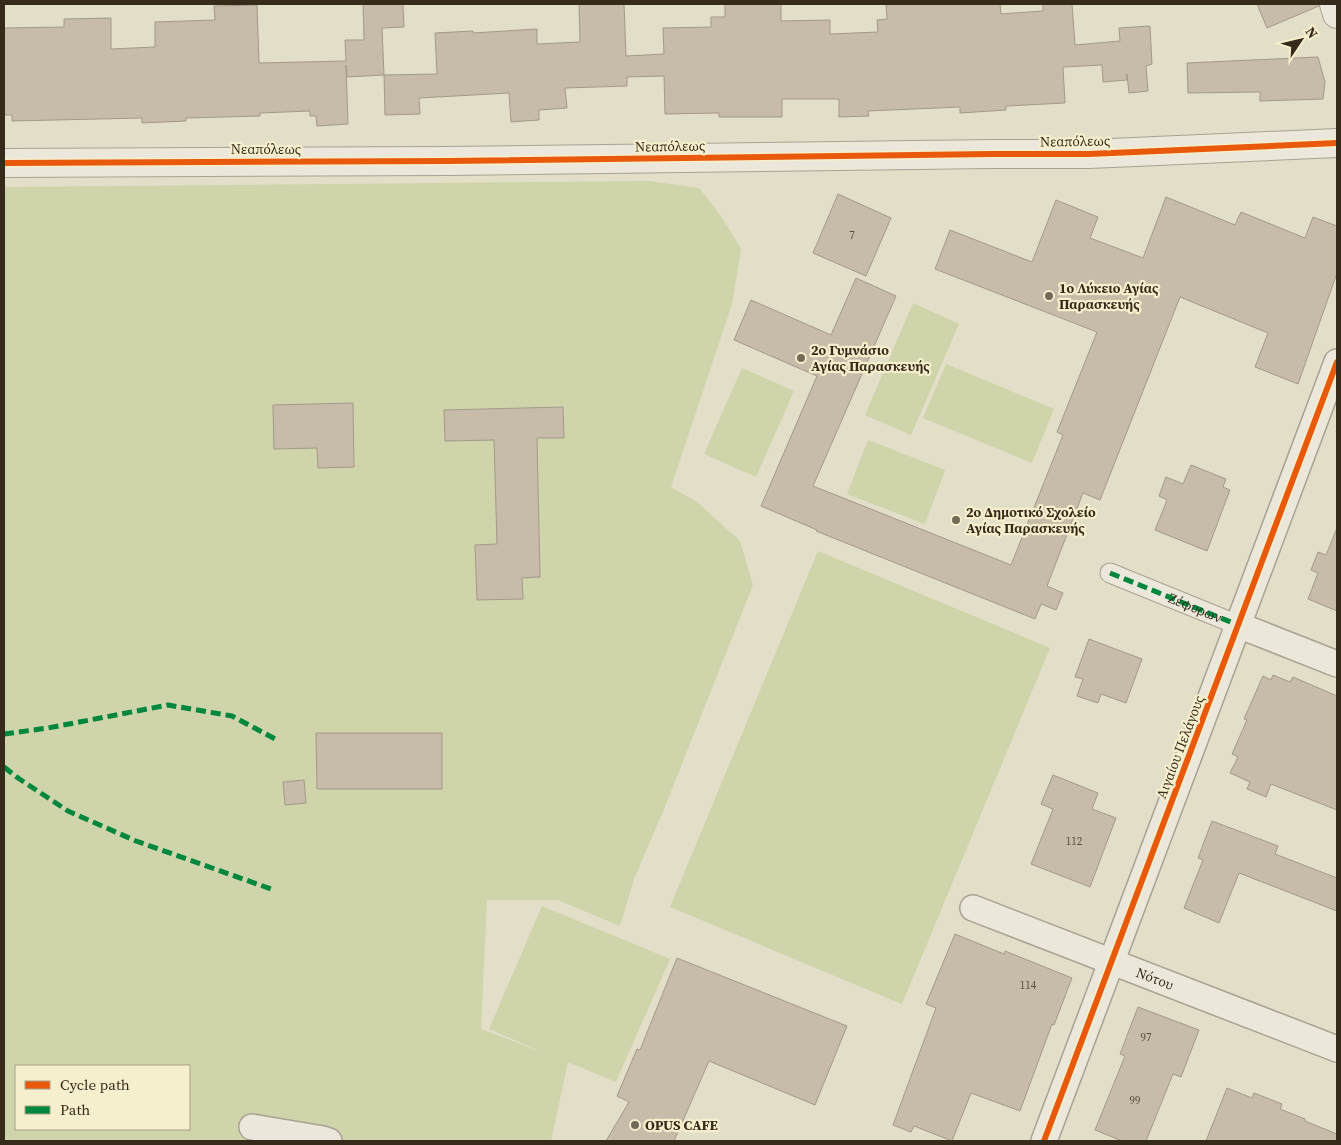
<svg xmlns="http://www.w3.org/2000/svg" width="1341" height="1145" viewBox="0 0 1341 1145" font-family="'Source Serif 4',serif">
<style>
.green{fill:#cfd4aa;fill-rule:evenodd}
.building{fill:#c7bca9;stroke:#a39988}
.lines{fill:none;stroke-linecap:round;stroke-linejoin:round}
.pedestrian-casing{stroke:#a8a292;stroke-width:21}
.minor-casing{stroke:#a8a292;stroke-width:28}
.tertiary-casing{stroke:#a8a292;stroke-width:30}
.pedestrian{stroke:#ebe7da;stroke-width:19}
.minor{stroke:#ebe7da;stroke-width:25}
.tertiary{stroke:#ebe7da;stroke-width:28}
.quiet{stroke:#00873e;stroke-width:5;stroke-dasharray:10 5;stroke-linecap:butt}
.cycleway-casing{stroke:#f6efcd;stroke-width:9}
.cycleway{stroke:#e8590c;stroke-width:6}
.poi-dot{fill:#736a58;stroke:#f6efcd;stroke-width:2}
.labels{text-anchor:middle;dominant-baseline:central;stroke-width:4.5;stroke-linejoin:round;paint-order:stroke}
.number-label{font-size:11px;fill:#5a4f3e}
.street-label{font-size:14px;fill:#362b1b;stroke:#f6efcd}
.poi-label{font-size:14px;font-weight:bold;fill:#362b1b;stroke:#f6efcd;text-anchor:start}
</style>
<rect width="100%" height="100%" fill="#e3dec8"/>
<path class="green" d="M 649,181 L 699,188 L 721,216 L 741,249 L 732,304 L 671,487 L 697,502 L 740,541 L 753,585 L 664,809 L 634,879 L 620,926 L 558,900 L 487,900 L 481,1029 L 547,1054 L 489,1029 L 542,906 L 670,959 L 616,1082 L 568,1062 L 551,1141 L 4,1141 L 4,187 ZM 16,1066 L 189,1066 L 189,1129 L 16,1129 Z
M 913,303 L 959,324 L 911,435 L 865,415 Z
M 946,364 L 1054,409 L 1032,463 L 923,418 Z
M 742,368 L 794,391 L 756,477 L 704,454 Z
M 868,440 L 945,470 L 925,524 L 847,494 Z
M 818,551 L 1050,648 L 902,1004 L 670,907 Z"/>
<path class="building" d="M 363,4 L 403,4 L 404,27 L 382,28 L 384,75 L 347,77 L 346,65 L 348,124 L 317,126 L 316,116 L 310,116 L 310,111 L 260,113 L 260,116 L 186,118 L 186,121 L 142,123 L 142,118 L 12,121 L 12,115 L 4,115 L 4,28 L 64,27 L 64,19 L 111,18 L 111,49 L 155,47 L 155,22 L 215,20 L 214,6 L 257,5 L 259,63 L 346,61 L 345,40 L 364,40 Z
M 579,4 L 624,4 L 626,56 L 664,54 L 663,28 L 711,27 L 711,17 L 725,17 L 725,4 L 781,4 L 781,21 L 830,20 L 830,34 L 878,32 L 877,20 L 887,19 L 886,4 L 1000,4 L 1001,14 L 1043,11 L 1043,4 L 1072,4 L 1075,45 L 1120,41 L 1119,28 L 1150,26 L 1152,64 L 1146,66 L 1148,91 L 1129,93 L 1127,74 L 1126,75 L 1127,80 L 1103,82 L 1102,65 L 1063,67 L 1065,103 L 1006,106 L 1006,110 L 960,113 L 960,107 L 868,111 L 869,116 L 839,117 L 839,99 L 782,99 L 782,117 L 719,117 L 719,113 L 665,114 L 664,76 L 627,77 L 627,86 L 565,88 L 567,108 L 539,110 L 539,120 L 511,122 L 509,93 L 419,98 L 420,114 L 385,115 L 384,75 L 437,74 L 435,33 L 473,31 L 473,33 L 537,29 L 537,44 L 580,42 Z
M 1257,4 L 1319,4 L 1319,6 L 1267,28 Z
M 1318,57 L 1325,82 L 1323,99 L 1260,101 L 1260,92 L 1188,93 L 1187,63 Z
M 838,194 L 891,218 L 866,276 L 813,253 Z
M 1166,197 L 1235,225 L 1241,212 L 1305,238 L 1313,217 L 1337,226 L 1337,273 L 1298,384 L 1255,367 L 1268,333 L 1180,297 L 1100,500 L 1083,493 L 1047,586 L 1063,593 L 1056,610 L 1041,604 L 1035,619 L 816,531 L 817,530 L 761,506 L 817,376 L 734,340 L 751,300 L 831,335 L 856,278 L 896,296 L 813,486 L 1011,565 L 1063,435 L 1057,432 L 1097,332 L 935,269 L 950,230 L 1032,262 L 1056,200 L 1098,217 L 1090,238 L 1143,258 Z
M 353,403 L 354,467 L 318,468 L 317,448 L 274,449 L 273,405 Z
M 563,407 L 564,438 L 537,438 L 540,577 L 522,578 L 523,599 L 477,600 L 475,545 L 497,544 L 494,440 L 445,441 L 444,410 Z
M 1191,465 L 1226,479 L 1223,487 L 1230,490 L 1207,551 L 1155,530 L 1167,500 L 1159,496 L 1166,477 L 1183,484 Z
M 1337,528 L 1337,611 L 1308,599 L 1318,573 L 1311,570 L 1318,552 L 1326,555 Z
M 1089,639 L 1142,659 L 1126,703 L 1101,694 L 1098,703 L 1077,696 L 1083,679 L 1075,677 Z
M 1273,675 L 1290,682 L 1293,677 L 1337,696 L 1337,810 L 1271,784 L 1266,797 L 1247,789 L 1250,782 L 1230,773 L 1238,757 L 1232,754 L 1247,720 L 1244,719 L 1263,676 L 1271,680 Z
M 316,733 L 442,733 L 442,789 L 317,789 Z
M 1053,775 L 1098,793 L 1092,809 L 1116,818 L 1090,887 L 1031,864 L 1053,809 L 1041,804 Z
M 304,780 L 306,803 L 285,805 L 283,782 Z
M 1212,821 L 1278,846 L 1275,854 L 1337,878 L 1337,911 L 1239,873 L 1219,923 L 1184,908 L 1203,860 L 1198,858 Z
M 955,934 L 1004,954 L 1005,951 L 1072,978 L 1054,1025 L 1052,1024 L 1020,1111 L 971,1093 L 952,1141 L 914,1126 L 911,1132 L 893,1125 L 936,1008 L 926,1004 Z
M 677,958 L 847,1026 L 815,1105 L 709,1061 L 674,1141 L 606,1141 L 629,1102 L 617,1096 L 637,1049 L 640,1050 Z
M 1138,1007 L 1199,1030 L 1181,1077 L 1173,1074 L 1146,1141 L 1122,1141 L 1095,1130 L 1125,1056 L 1120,1054 Z
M 1227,1088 L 1252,1098 L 1254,1093 L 1282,1104 L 1280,1109 L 1305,1119 L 1305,1121 L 1337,1134 L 1337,1141 L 1206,1141 Z"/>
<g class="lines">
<g class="pedestrian-casing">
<g id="pedestrian">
<path id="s1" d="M 1110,573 L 1238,625"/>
</g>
</g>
<g class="minor-casing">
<g id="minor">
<path d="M 1238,625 L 1337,664"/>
<path id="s2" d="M 973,908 L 1337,1049"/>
<path d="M 252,1127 L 323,1139 L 329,1141"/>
<path d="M 1044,1141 L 1337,362"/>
</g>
</g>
<g class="tertiary-casing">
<path id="tertiary" d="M 1334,4 L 1337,14
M 4,163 L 448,161 L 992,154 L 1089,154 L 1337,143"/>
</g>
<use href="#pedestrian" class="pedestrian"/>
<use href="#minor" class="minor"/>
<use href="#tertiary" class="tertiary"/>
<path class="quiet" d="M 1110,573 L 1238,625
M 4,734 L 48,728 L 168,705 L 232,716 L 279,741
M 4,767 L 18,778 L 68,811 L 136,841 L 274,890"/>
<g class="cycleway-casing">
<path id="cycleway" d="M 4,163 L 448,161 L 992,154 L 1089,154 L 1337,143
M 1044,1141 L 1337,362"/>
</g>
<use href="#cycleway" class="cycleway"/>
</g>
<g class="poi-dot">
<circle cx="1049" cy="296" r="5"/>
<circle cx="801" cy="358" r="5"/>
<circle cx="956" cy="520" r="5"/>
<circle cx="635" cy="1125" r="5"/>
</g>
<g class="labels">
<g class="number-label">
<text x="852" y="235">7</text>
<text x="1074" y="841">112</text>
<text x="1028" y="985">114</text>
<text x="1146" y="1037">97</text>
<text x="1135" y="1100">99</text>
</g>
<g class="street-label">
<text transform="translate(1075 141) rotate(-1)">Νεαπόλεως</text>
<text transform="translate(670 146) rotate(-1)">Νεαπόλεως</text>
<text x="266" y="149">Νεαπόλεως</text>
<text stroke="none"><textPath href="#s1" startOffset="92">Ζέφυρων</textPath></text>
<text transform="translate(1180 747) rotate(-69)">Αιγαίου Πελάγους</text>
<text stroke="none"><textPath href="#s2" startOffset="195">Νότου</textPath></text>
</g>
<g class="poi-label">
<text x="1059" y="288">1ο Λύκειο Αγίας<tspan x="1059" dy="16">Παρασκευής</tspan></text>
<text x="811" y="350">2ο Γυμνάσιο<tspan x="811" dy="16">Αγίας Παρασκευής</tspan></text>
<text x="966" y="512">2ο Δημοτικό Σχολείο<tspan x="966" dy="16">Αγίας Παρασκευής</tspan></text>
<text x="645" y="1125">OPUS CAFE</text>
</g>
</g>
<rect width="1341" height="1145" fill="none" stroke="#362b1b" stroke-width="10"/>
<rect x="15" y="1065" width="175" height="65" fill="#f6efcd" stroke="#a9a186"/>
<rect x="25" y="1081" width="25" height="8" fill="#e8590c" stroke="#a9a186"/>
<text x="60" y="1090" font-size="15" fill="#362b1b">Cycle path</text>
<rect x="25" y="1106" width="25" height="8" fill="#00873e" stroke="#a9a186"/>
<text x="60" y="1115" font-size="15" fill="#362b1b">Path</text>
<g transform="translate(1301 40) rotate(55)" stroke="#f6efcd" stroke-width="4" paint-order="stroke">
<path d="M0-4L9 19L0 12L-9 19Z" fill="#362b1b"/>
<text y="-8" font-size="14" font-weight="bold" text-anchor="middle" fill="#362b1b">N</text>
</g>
</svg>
